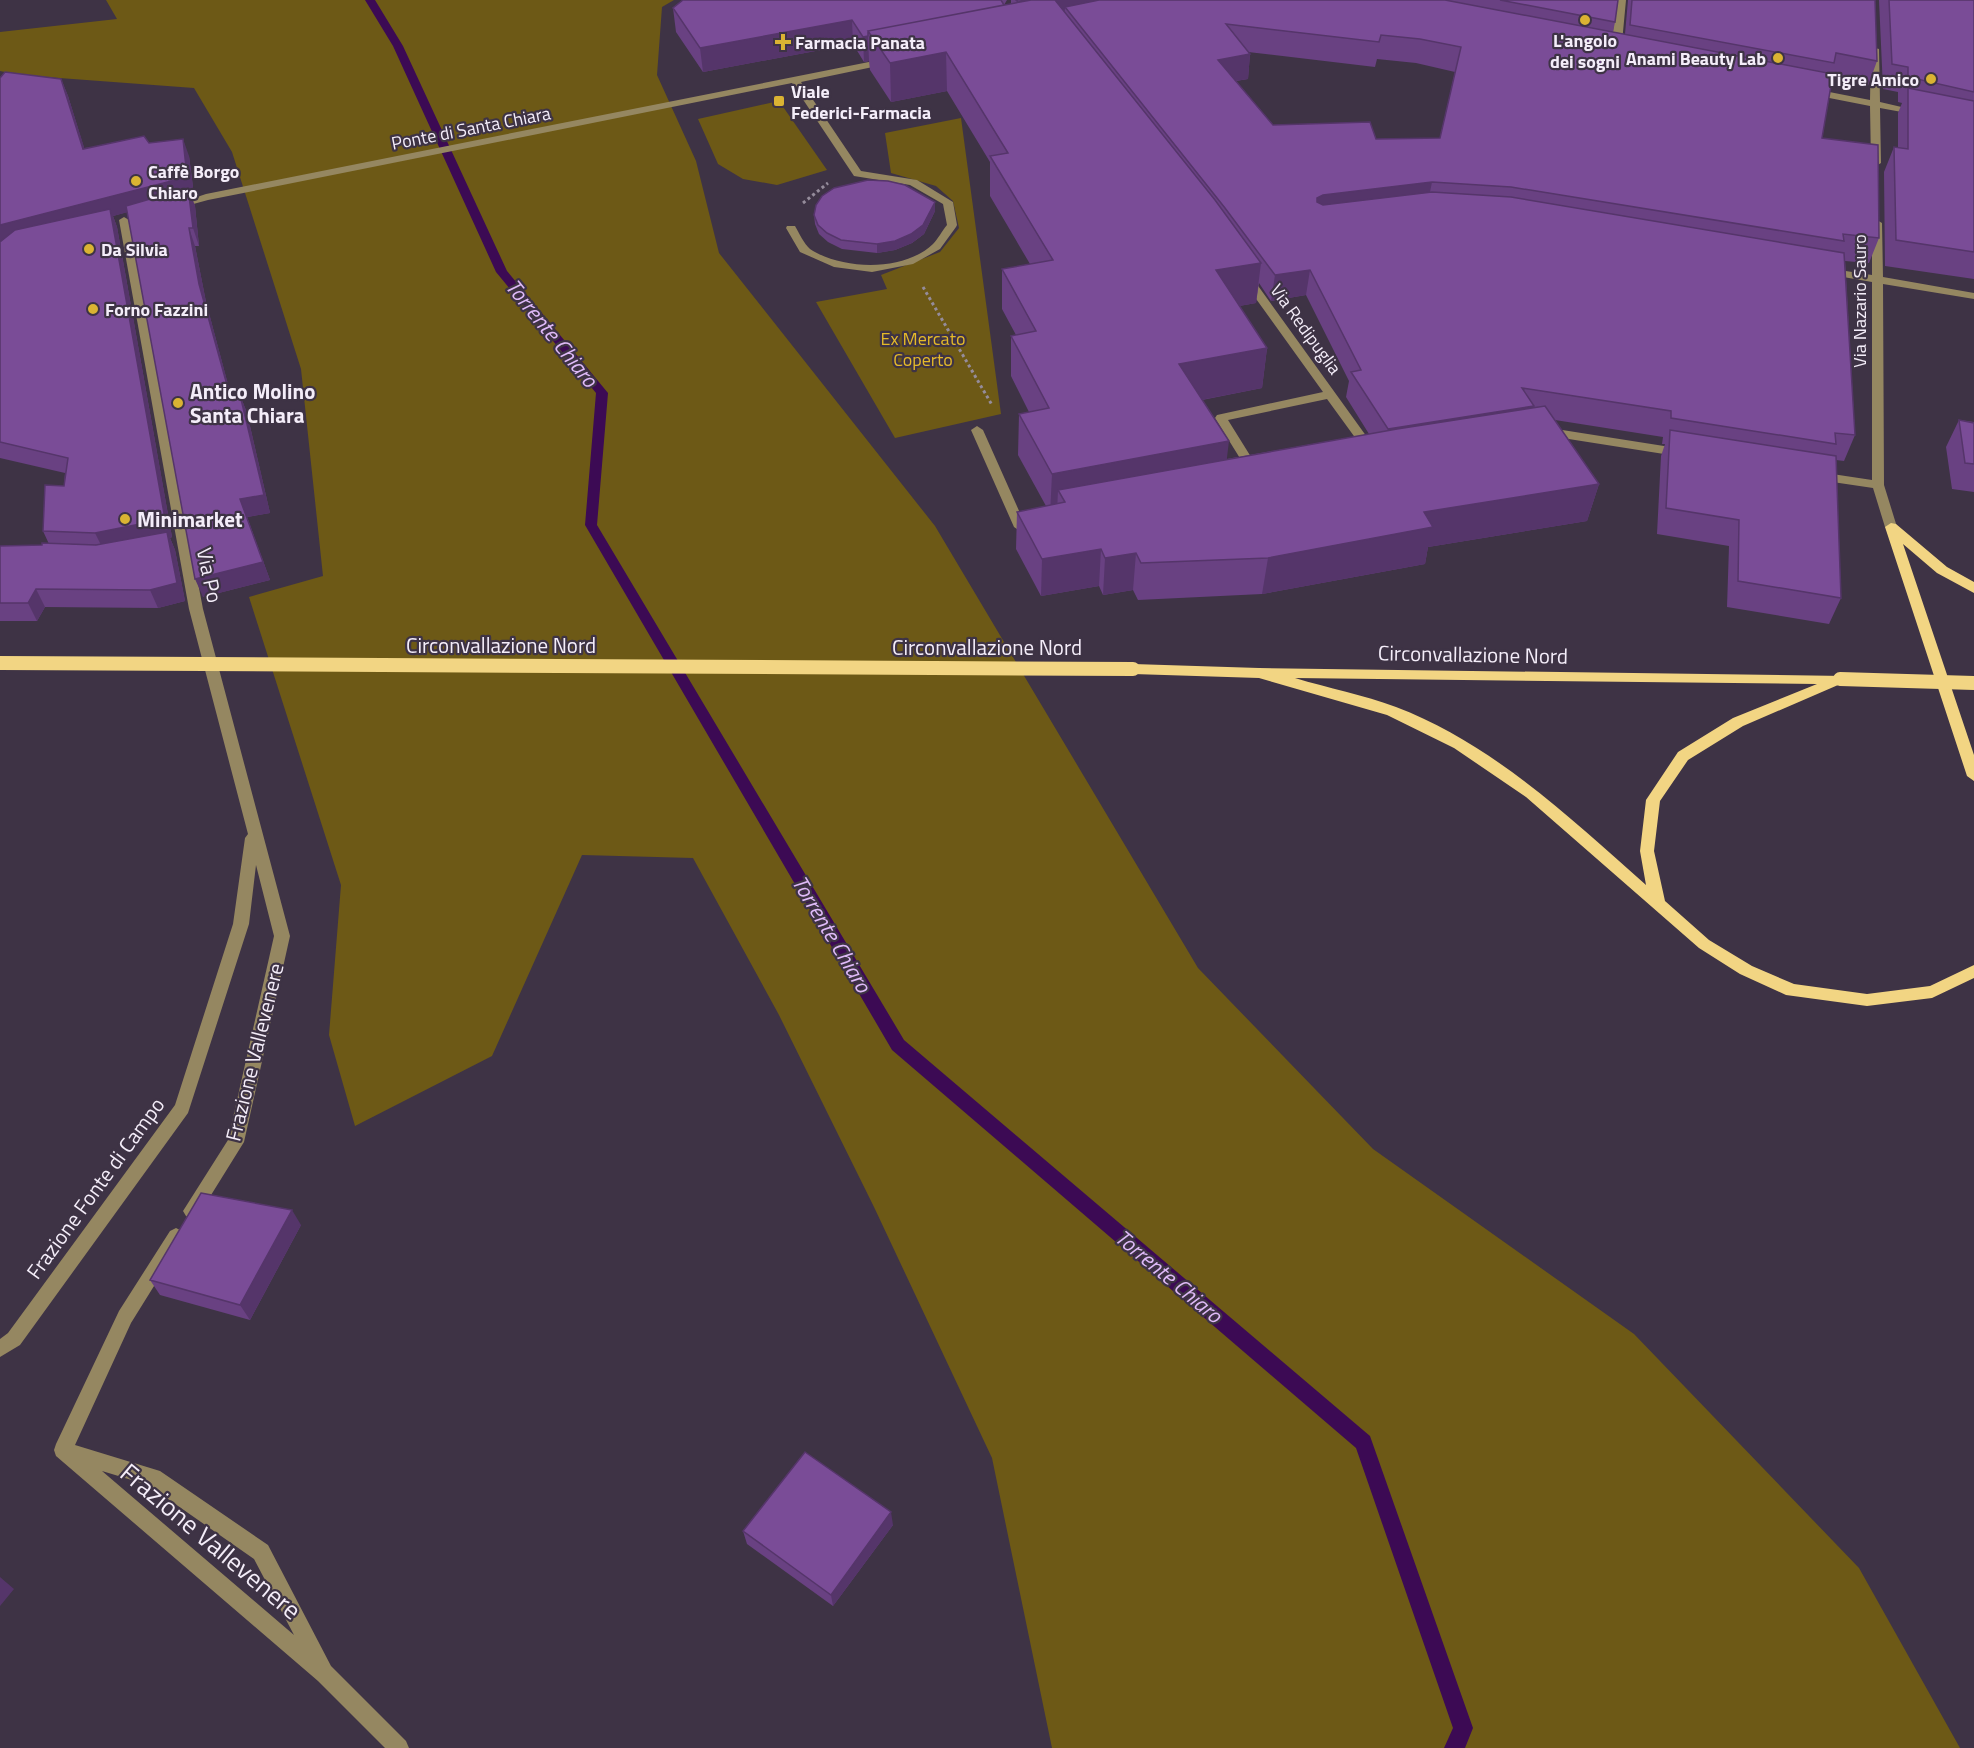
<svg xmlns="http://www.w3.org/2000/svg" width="1974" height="1748" viewBox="0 0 1974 1748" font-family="'Titillium Web',sans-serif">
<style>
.green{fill:#6d5916}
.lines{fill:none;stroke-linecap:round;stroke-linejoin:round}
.stream{fill:#3c0a54;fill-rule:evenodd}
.path{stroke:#958c9b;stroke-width:3;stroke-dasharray:3 3;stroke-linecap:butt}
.minor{fill:#958761;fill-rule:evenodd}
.major{fill:#f2d583;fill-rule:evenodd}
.major-bridge{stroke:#f2d583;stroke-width:14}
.wall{fill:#694182;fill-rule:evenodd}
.shaded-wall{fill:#55356a}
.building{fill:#7a4c97;stroke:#55356a;stroke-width:1.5;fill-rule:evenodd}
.poi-dot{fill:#dab333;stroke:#3e3345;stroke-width:2}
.labels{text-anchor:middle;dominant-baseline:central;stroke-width:4.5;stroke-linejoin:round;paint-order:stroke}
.far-poi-label{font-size:18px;font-weight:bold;fill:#f4edf9;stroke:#3e3345;text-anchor:start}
.far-street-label{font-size:18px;fill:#f4edf9;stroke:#3e3345}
.far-park-label{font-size:18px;fill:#e5ba29;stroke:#3e3345}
.poi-label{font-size:21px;font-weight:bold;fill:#f4edf9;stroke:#3e3345;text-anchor:start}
.street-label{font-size:21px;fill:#f4edf9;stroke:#3e3345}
.water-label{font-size:22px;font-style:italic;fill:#dfbaf8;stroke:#3e3345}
.near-street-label{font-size:26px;fill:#f4edf9;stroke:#3e3345}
</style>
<rect width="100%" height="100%" fill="#3e3345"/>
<path class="green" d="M 106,0 L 674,0 L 662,7 L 657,75 L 696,161 L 719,253 L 935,526 L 1198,968 L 1373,1149 L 1634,1334 L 1859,1568 L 1960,1748 L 1052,1748 L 992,1458 L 874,1207 L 779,1015 L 693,858 L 582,855 L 492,1056 L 355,1126 L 329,1035 L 341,885 L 249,597 L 323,576 L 301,369 L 232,152 L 194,88 L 19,75 L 0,71 L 0,32 L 117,19 Z
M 779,101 L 827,170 L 777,185 L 743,179 L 718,164 L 698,119 Z
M 961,118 L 1001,414 L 895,438 L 816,302 L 887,289 L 881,275 L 940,252 L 959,228 L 953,201 L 936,186 L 891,173 L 885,133 Z"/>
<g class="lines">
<path class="stream" d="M 365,0 L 375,0 L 403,46 L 507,271 L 608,393 L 597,525 L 904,1040 L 1370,1436 L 1473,1728 L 1465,1748 L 1444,1748 L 1453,1728 L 1356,1448 L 892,1050 L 585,525 L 596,393 L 496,272 L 393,46 Z"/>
<path class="path" d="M 803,203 L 828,183
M 923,287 L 992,405"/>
<path class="minor" d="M 1616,0 L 1626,0 L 1621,53 L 1616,56 L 1611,53 Z
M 1871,47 L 1879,49 L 1880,102 L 1923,112 L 1918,115 L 1880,108 L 1881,163 L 1876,166 L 1871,163 L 1870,106 L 1809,94 L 1804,91 L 1809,88 L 1870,100 Z
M 889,58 L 894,61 L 892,63 L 801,82 L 861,171 L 917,180 L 953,202 L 957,225 L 956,227 L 940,249 L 913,264 L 872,272 L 834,267 L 800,252 L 786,228 L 787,226 L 795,226 C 799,233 804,244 810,249 C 842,270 904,272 933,244 C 938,239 942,231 947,225 L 943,204 L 910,185 L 854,176 L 792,83 L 208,200 L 175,209 L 170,206 L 206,194 Z
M 124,217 L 129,220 L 203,609 L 290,936 L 244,1142 L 198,1216 L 192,1219 L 186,1216 L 183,1211 L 228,1140 L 274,936 L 256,865 L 249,924 L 188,1113 L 20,1345 L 0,1357 L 0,1339 L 8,1333 L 175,1105 L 233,924 L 245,838 L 248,834 L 189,609 L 119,220 Z
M 1877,220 L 1882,223 L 1883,277 L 1974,293 L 1974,299 L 1883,284 L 1884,485 L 1897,527 L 1891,531 L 1885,527 L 1873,488 L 1819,480 L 1813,476 L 1819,472 L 1872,480 L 1872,282 L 1826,274 L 1820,271 L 1826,268 L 1872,275 L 1872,223 Z
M 1247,275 L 1251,276 L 1377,451 L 1375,454 L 1367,454 L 1327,399 L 1228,420 L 1261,473 L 1259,476 L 1251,476 L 1215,418 L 1217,415 L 1323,392 L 1241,278 Z
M 977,426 L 983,430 L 1024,522 L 1035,522 L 1036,525 L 1035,528 L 1020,531 L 1014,527 L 971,430 Z
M 1556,429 L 1683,449 L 1689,453 L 1683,457 L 1556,437 L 1544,439 L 1538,435 L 1540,432 Z
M 176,1228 L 182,1231 L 185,1236 L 182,1241 L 131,1323 L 75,1445 L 160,1471 L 268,1545 L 331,1666 L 406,1741 L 409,1748 L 385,1748 L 318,1681 L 56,1456 L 54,1450 L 56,1444 L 119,1311 L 170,1231 ZM 102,1471 L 148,1485 L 254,1559 L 294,1635 Z"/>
<path class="major" d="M 1891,523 L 1896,524 L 1947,567 L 1974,582 L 1974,593 L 1937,573 L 1903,544 L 1974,755 L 1974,781 L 1967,776 L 1885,527 Z
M 1133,664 L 1259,668 L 1845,676 L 1847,679 L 1845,682 L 1743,726 L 1688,760 L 1660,801 L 1654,851 L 1665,901 L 1709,940 L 1752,966 L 1794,984 L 1867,994 L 1930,986 L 1974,965 L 1974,978 L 1932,998 L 1867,1006 L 1786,995 L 1740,974 L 1699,948 L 1526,797 L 1454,748 L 1387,715 L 1259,678 L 1133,674 L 1126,669 ZM 1295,678 L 1817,684 L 1733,718 L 1678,752 L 1646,800 L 1640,851 L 1646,885 C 1570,818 1493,744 1396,707 C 1364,695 1328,688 1295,678 Z"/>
<path class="major-bridge" d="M 0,663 L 1133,669
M 1840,679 L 1974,683"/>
</g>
<path class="wall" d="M 683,0 L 1007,0 L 1004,5 L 1011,4 L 1011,0 L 1618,0 L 1615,22 L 1613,32 L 1625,34 L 1628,0 L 1875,0 L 1877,61 L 1868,86 L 1832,78 L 1822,138 L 1879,238 L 1869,263 L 1845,261 L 1855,435 L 1844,461 L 1836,460 L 1841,598 L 1829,624 L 1727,607 L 1729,546 L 1657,534 L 1661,456 L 1665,444 L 1662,444 L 1663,437 L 1555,420 L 1599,484 L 1587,521 L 1428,547 L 1425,564 L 1262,594 L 1138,600 L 1133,590 L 1103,595 L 1099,586 L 1041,596 L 1016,549 L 1017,512 L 1046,506 L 1018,455 L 1019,414 L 1029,412 L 1011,376 L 1011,336 L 1016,335 L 1002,309 L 1002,269 L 1030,264 L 990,196 L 990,162 L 947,91 L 891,102 L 870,70 L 869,61 L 864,62 L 853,44 L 703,72 L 676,32 L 673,8 ZM 1248,52 L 1375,67 L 1377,59 L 1416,63 L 1455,72 L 1440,138 L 1376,139 L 1273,125 L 1236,81 L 1248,79 L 1250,54 ZM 1259,283 L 1271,301 L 1306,295 L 1349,381 L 1346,397 L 1369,434 L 1227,459 L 1202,400 L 1262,388 L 1267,348 L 1239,306 L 1256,303 Z
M 1879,0 L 1974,0 L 1974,279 L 1885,266 L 1884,172 L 1894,147 L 1898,148 L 1898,113 L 1902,103 L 1898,102 L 1898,92 L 1883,89 Z
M 0,78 L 61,79 L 68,96 L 84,148 L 149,143 L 189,156 L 194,195 L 191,196 L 195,206 L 199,246 L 195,246 L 206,302 L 231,396 L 240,395 L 247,413 L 270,513 L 247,517 L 270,580 L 203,597 L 127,212 L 113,216 L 117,227 L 172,537 L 170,538 L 175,550 L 185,601 L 158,608 L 45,607 L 37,621 L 0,621 L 0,546 L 42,545 L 49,544 L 43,531 L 64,486 L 65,473 L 0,458 Z
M 935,202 L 935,211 L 924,234 L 912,243 L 895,250 L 877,253 L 842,249 L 828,242 L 819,234 L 815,224 L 814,215 Z
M 1959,420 L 1974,422 L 1974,492 L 1952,489 L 1946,447 Z
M 301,1225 L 250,1320 L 160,1295 L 150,1280 Z
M 893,1525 L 833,1606 L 747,1544 L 743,1531 Z"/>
<path class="shaded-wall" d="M 1048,0 L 1169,0 L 1065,7 L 1064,20 Z
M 852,20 L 853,44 L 703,72 L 700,48 Z
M 868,36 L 869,61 L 864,62 L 863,37 Z
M 946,52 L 947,91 L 891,102 L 890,63 Z
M 1250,54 L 1248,79 L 1215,84 L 1218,60 Z
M 61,79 L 68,96 L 90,166 L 83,149 Z
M 183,139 L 189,156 L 194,195 L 191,196 L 195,206 L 199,246 L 193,228 L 189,196 L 113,216 L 117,227 L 172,537 L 170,538 L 175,550 L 185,601 L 158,608 L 150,590 L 104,551 L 95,533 L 0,244 L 0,225 Z
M 1432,182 L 1427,207 L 1319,220 L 1317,198 L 1323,195 Z
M 935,202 L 935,211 L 924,234 L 912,243 L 895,250 L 877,253 L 877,244 Z
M 189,228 L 195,246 L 206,302 L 236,414 L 230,396 L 199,284 Z
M 1261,263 L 1256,303 L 1212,311 L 1216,270 Z
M 1310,270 L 1306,295 L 1271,301 L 1275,275 Z
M 1267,348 L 1262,388 L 1175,405 L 1179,364 Z
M 240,395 L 247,413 L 270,513 L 247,517 L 270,580 L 203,597 L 195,579 L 240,499 Z
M 1534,406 L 1527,431 L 1383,455 L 1388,429 Z
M 1229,441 L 1224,482 L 1058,490 L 1057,513 L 1050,515 L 1052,474 Z
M 1599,484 L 1587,521 L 1428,547 L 1425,564 L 1262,594 L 1268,558 L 1424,512 Z
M 1101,549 L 1099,586 L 1041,596 L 1042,559 Z
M 1136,553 L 1133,590 L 1103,595 L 1105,558 Z
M 36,589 L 45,607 L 37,621 L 28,603 Z
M 292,1210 L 301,1225 L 250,1320 L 240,1305 Z
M 891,1512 L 893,1525 L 833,1606 L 831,1595 Z
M 0,1577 L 14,1589 L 0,1606 Z"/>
<path class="building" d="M 683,0 L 1001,0 L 1004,5 L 868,31 L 868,36 L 863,37 L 852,20 L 700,48 L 673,8 Z
M 1016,0 L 1031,0 L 1018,2 Z
M 1031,0 L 1055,0 L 1215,200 L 1261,263 L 1216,270 L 1267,348 L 1179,364 L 1229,441 L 1052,474 L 1019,414 L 1049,408 L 1011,336 L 1036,331 L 1002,269 L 1053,260 L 990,156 L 1008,153 L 946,52 L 890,63 L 868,31 Z
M 1099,0 L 1445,0 L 1833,74 L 1822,138 L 1878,145 L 1879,238 L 1843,234 L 1844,241 L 1511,187 L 1432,182 L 1323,195 L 1317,198 L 1317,202 L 1323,205 L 1432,192 L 1511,197 L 1844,253 L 1855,435 L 1835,433 L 1836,444 L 1671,418 L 1671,411 L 1522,388 L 1534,406 L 1388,429 L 1351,372 L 1361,370 L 1310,270 L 1275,275 L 1225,208 L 1065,7 ZM 1226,24 L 1379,42 L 1381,35 L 1420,39 L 1461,47 L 1440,138 L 1376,139 L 1370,122 L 1273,125 L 1218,60 L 1250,54 Z
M 1500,0 L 1618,0 L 1615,22 Z
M 1632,0 L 1875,0 L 1877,61 L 1836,53 L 1834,63 L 1630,25 Z
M 1889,0 L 1974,0 L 1974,92 L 1908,77 L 1908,67 L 1892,64 Z
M 5,72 L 61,79 L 83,149 L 144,136 L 149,143 L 183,139 L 187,177 L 0,225 L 0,78 Z
M 1908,88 L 1974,101 L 1974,252 L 1896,240 L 1894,147 L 1908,149 Z
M 868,180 L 888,181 L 905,185 L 935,202 L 923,225 L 911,234 L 895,241 L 877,244 L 841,240 L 827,233 L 818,225 L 814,215 L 816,205 L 822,196 L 834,188 Z
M 188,188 L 193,228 L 189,228 L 199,284 L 230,396 L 240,395 L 264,495 L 240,499 L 263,562 L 195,579 L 126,206 Z
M 110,209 L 165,519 L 95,533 L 43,531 L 45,485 L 64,486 L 68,458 L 0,442 L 0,242 L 15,230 Z
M 1545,406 L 1599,484 L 1424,512 L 1433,527 L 1268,558 L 1141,563 L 1136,553 L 1105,558 L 1101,549 L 1042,559 L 1017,512 L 1065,502 L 1058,490 L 1397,429 Z
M 1959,420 L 1974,423 L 1974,464 L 1965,463 Z
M 1670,430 L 1836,456 L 1841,598 L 1738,581 L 1739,520 L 1666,508 Z
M 167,532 L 177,583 L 150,590 L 36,589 L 28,603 L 0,603 L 0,546 L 42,545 L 42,543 L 96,545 Z
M 201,1193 L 292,1210 L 240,1305 L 150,1280 Z
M 805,1452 L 891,1512 L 831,1595 L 743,1531 Z"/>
<g class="poi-dot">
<circle cx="1585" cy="20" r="6"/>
<path d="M780 33h6v6h6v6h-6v6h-6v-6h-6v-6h6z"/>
<circle cx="1778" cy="58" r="6"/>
<circle cx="1931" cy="79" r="6"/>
<rect x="773" y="95" width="12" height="12" rx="3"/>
<circle cx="136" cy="181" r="6"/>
<circle cx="89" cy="249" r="6"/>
<circle cx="93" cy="309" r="6"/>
<circle cx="178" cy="403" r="6"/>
<circle cx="125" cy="519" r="6"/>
</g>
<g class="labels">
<g class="far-poi-label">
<text x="1585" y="40" text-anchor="middle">L'angolo<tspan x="1585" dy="21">dei sogni</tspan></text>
<text x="795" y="42">Farmacia Panata</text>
<text x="1766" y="58" text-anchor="end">Anami Beauty Lab</text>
<text x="1919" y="79" text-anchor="end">Tigre Amico</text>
<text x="791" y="91">Viale<tspan x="791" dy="21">Federici-Farmacia</tspan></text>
<text x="148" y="171">Caffè Borgo<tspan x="148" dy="21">Chiaro</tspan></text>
<text x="101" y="249">Da Silvia</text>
<text x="105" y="309">Forno Fazzini</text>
</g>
<g class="far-street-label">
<text transform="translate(471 128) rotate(-11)">Ponte di Santa Chiara</text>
<text transform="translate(1859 301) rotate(-90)">Via Nazario Sauro</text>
<text transform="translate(1306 329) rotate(54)">Via Redipuglia</text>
</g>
<g class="far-park-label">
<text x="923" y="338">Ex Mercato<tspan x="923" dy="21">Coperto</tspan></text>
</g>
<g class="poi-label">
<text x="190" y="391">Antico Molino<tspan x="190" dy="24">Santa Chiara</tspan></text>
<text x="137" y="519">Minimarket</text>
</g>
<g class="street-label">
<text transform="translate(210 575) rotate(78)">Via Po</text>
<text x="501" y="645">Circonvallazione Nord</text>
<text x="987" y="647">Circonvallazione Nord</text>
<text transform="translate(1473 654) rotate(1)">Circonvallazione Nord</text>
<text transform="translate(254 1052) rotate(-76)">Frazione Vallevenere</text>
<text transform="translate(95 1188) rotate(-54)">Frazione Fonte di Campo</text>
</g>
<g class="water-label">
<text transform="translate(552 333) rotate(51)">Torrente Chiaro</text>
<text transform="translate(832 934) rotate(59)">Torrente Chiaro</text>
<text transform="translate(1169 1276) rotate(40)">Torrente Chiaro</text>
</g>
<g class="near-street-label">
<text transform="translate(211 1541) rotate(40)">Frazione Vallevenere</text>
</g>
</g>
</svg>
